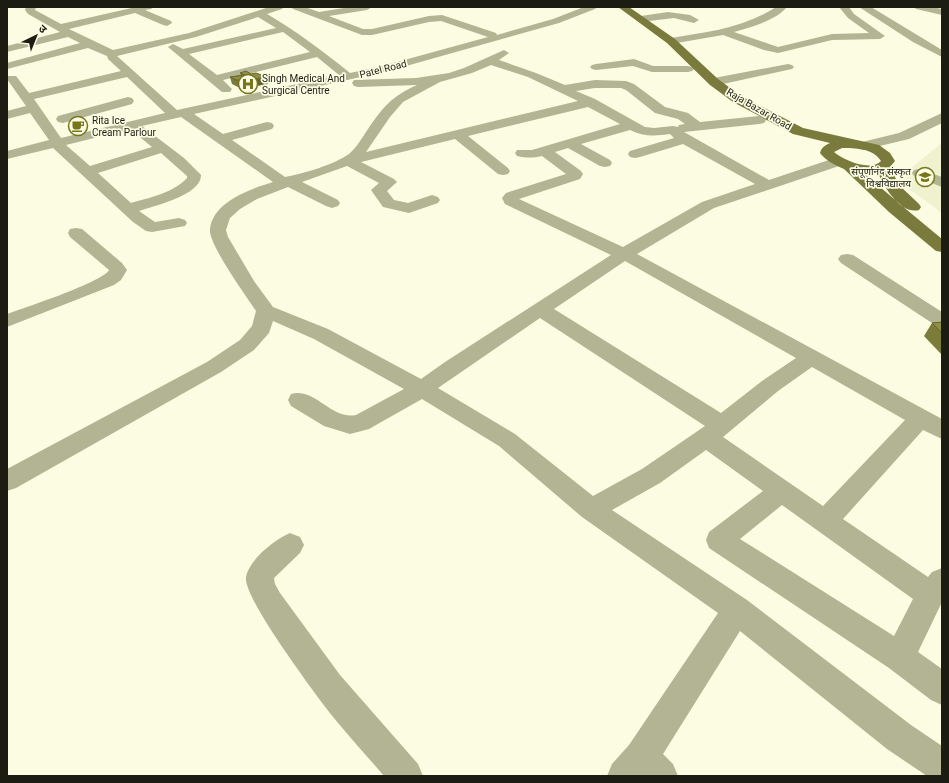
<svg xmlns="http://www.w3.org/2000/svg" width="949" height="783" viewBox="0 0 949 783" font-family="Roboto,'Noto Sans Devanagari',sans-serif">
<style>
.built{fill:#f0f1cf}
.lines{fill:none;stroke-linecap:round;stroke-linejoin:round}
.minor{fill:#b3b494;fill-rule:evenodd}
.major{fill:#7a7a3d;fill-rule:evenodd}
.wall{fill:#7b7b3a}
.shaded-wall{fill:#646430}
.building{fill:#8f8f44;stroke:#646430}
.labels{text-anchor:middle;dominant-baseline:central;stroke-width:3.5;stroke-linejoin:round;paint-order:stroke}
.far-street-label{font-size:10px;fill:#1c1c13;stroke:#fbfce1}
.far-poi-label{font-size:10px;fill:#1c1c13;stroke:#fbfce1;text-anchor:start}
</style>
<rect width="100%" height="100%" fill="#fbfce1"/>
<path class="built" d="M 942,143 L 942,213 L 904,185 L 911,168 Z"/>
<g class="lines">
<path class="minor" d="M 26,7 L 36,7 L 35,10 L 61,24 L 136,7 L 153,7 L 151,9 L 145,10 L 171,21 L 172,23 L 167,26 L 163,25 L 135,13 L 69,29 L 113,50 L 189,33 L 269,7 L 284,7 L 282,9 L 267,14 C 296,31 323,51 350,73 L 386,65 L 488,37 L 441,21 L 429,22 L 372,35 L 362,35 L 293,9 L 291,7 L 305,7 L 319,12 L 350,7 L 372,7 L 367,10 L 329,16 L 363,29 L 372,29 L 429,16 L 442,15 L 496,33 L 497,35 L 553,19 L 584,7 L 597,7 L 595,9 L 559,23 L 392,70 L 194,114 L 223,134 L 267,122 L 272,123 L 274,126 L 272,129 L 232,140 L 285,177 C 303,174 335,164 349,154 C 357,147 362,138 368,129 C 383,107 392,96 417,85 L 358,87 L 354,86 L 352,83 L 354,80 L 416,78 L 449,73 L 464,68 L 504,50 L 509,53 L 499,60 L 536,73 L 565,85 L 595,80 L 626,81 L 634,84 L 665,107 L 688,113 L 700,122 L 759,116 L 764,117 L 766,120 L 764,123 L 759,124 L 684,132 L 769,180 L 832,159 L 837,158 L 842,159 L 844,162 L 842,165 L 714,208 L 637,254 L 942,419 L 942,439 L 923,430 L 843,519 L 928,577 L 932,572 L 942,568 L 942,602 L 918,652 L 942,669 L 942,705 L 931,700 L 889,668 L 709,548 L 706,540 L 709,532 L 763,491 L 706,450 L 660,483 L 612,510 L 747,600 L 911,725 L 942,746 L 942,776 L 927,776 L 887,749 L 740,631 L 663,754 L 673,764 L 678,776 L 607,776 L 612,764 L 629,745 L 718,613 L 582,517 L 499,446 L 422,399 L 369,429 L 350,434 L 324,426 L 291,406 L 288,400 L 291,394 C 315,387 331,420 356,415 L 404,389 L 314,339 L 273,321 L 269,333 L 254,350 L 221,372 L 16,488 L 7,491 L 7,469 L 207,362 L 240,340 L 252,326 L 256,311 C 247,297 208,244 210,229 C 213,202 250,189 273,182 L 181,117 L 142,126 L 184,158 L 201,175 C 202,195 154,206 139,211 L 155,222 L 179,218 L 185,220 L 187,223 L 185,226 L 152,232 L 146,231 L 133,222 L 53,148 L 7,159 L 7,151 L 49,140 L 30,113 L 7,119 L 7,111 L 26,106 L 7,79 L 8,76 L 16,76 L 29,93 L 121,71 L 108,59 L 107,56 L 88,48 L 7,69 L 7,63 L 80,43 L 68,37 L 7,52 L 7,46 L 60,32 L 28,14 L 25,10 ZM 258,17 L 276,28 L 183,49 L 173,44 L 168,47 L 222,92 L 230,92 L 232,89 L 223,80 L 317,57 L 339,75 L 177,110 L 117,56 L 196,37 ZM 283,32 L 310,52 L 217,75 L 189,54 ZM 491,65 L 528,77 L 578,101 L 366,152 L 390,117 L 403,102 L 440,82 L 472,73 ZM 127,77 L 165,113 L 61,138 L 34,99 ZM 595,88 L 621,88 L 626,90 L 655,113 L 678,119 L 685,124 L 679,125 L 678,127 L 673,126 L 654,128 L 645,127 L 595,99 L 576,91 ZM 588,107 L 620,124 L 532,150 L 517,150 L 515,153 L 517,156 C 526,158 533,158 542,156 L 566,174 L 506,193 L 502,198 L 505,204 L 611,255 L 445,362 L 421,379 L 328,329 L 273,307 L 254,281 L 228,237 L 226,230 L 230,218 L 240,209 L 257,199 L 288,187 L 326,206 L 332,208 L 338,206 L 340,203 L 338,200 L 302,182 L 347,166 L 379,183 L 371,190 L 383,207 L 409,213 L 438,203 L 440,200 L 438,197 L 432,195 L 408,203 L 394,200 L 387,191 L 397,182 L 394,179 L 361,162 L 455,139 L 498,174 L 503,175 L 508,174 L 510,171 L 508,168 L 468,136 ZM 130,129 L 152,147 L 90,166 L 66,145 ZM 630,130 C 643,137 656,136 670,134 L 674,138 L 630,151 L 628,154 L 630,157 L 635,158 L 640,157 L 683,144 L 755,184 L 702,202 L 623,247 L 519,199 L 580,179 L 583,174 L 581,171 L 555,152 L 568,148 L 600,166 L 605,167 L 610,166 L 612,163 L 610,160 L 581,144 ZM 161,153 L 187,176 L 187,178 C 173,193 149,198 131,203 L 98,173 ZM 625,261 L 796,358 L 762,381 L 721,413 L 554,309 ZM 540,318 L 705,426 L 642,469 L 593,496 L 515,434 L 438,388 ZM 812,367 L 905,420 L 823,506 L 723,437 L 778,391 ZM 782,505 L 913,599 L 894,636 L 740,539 Z
M 776,7 L 787,7 C 775,21 751,27 734,32 L 778,47 L 832,34 L 869,33 L 848,18 L 839,7 L 849,7 L 854,14 L 885,36 L 880,39 L 832,40 L 778,53 L 764,50 L 723,35 L 671,44 L 666,41 L 671,38 C 708,32 744,28 776,7 Z
M 859,7 L 871,7 L 942,50 L 942,57 L 913,42 Z
M 914,7 L 932,7 L 942,9 L 942,15 L 916,9 Z
M 668,12 L 690,15 L 699,20 L 694,23 L 674,18 L 641,22 L 636,19 L 641,16 Z
M 634,59 L 653,66 L 688,66 L 692,67 L 694,69 L 692,71 L 688,72 L 652,72 L 633,66 L 596,70 L 592,69 L 590,67 L 592,65 L 596,64 Z
M 788,64 L 792,65 L 794,67 L 792,69 L 714,86 L 710,85 L 708,82 L 710,79 L 714,78 Z
M 128,97 L 132,98 L 134,101 L 132,104 L 63,123 L 58,122 L 56,119 L 58,116 Z
M 942,113 L 942,123 L 909,139 L 863,150 L 858,149 L 856,146 L 858,143 L 899,133 Z
M 919,169 L 942,177 L 942,187 L 914,176 L 912,173 L 914,170 Z
M 76,228 L 82,229 L 122,263 L 127,270 L 121,280 L 114,285 L 7,327 L 7,314 C 24,308 103,282 109,270 L 70,237 L 68,233 L 70,229 Z
M 847,254 L 853,255 L 942,312 L 942,327 L 935,325 L 841,263 L 838,259 L 841,255 Z
M 290,533 L 300,537 L 304,545 L 300,553 L 274,578 L 275,584 L 280,593 L 340,675 L 418,764 L 423,776 L 384,776 C 362,750 337,724 317,696 C 304,678 243,596 246,577 C 249,560 275,539 290,533 Z"/>
<path class="major" d="M 618,7 L 629,7 L 675,39 L 718,79 L 741,96 L 803,128 L 879,145 L 890,153 L 895,161 L 890,167 L 899,185 L 919,204 L 921,207 L 919,210 C 901,215 884,187 878,173 L 865,174 L 901,205 L 942,239 L 942,252 L 936,251 L 889,212 L 844,169 C 835,165 826,161 820,153 C 822,147 824,146 830,143 L 793,134 L 733,102 L 710,85 L 667,43 ZM 842,148 C 855,148 873,148 881,161 C 871,172 843,160 834,152 Z"/>
</g>
<path class="wall" d="M 240,73 L 268,84 L 250,87 L 238,87 L 232,84 L 230,77 L 241,75 Z
M 942,322 L 942,355 L 924,336 L 932,323 Z"/>
<path class="shaded-wall" d="M 267,77 L 268,84 L 250,87 L 249,80 Z"/>
<path class="building" d="M 246,71 L 251,74 L 256,73 L 267,77 L 249,80 L 236,80 L 230,77 L 244,75 L 240,73 Z
M 942,322 L 942,333 L 932,323 Z"/>
<defs>
<g id="hospital-ring" transform="scale(1)"><circle r="9.5" fill="#fbfce1" stroke="#77761c" stroke-width="1.5"/><path d="M-5-5h3v3.5h4V-5h3V5h-3V1.5h-4V5h-3Z" fill="#77761c"/></g>
<g id="cafe-ring" transform="scale(1)"><circle r="9.5" fill="#fbfce1" stroke="#77761c" stroke-width="1.5"/><path d="M-5.5-4.5H6V0H3Q3 3.5 0 3.5H-2.5Q-5.5 3.5-5.5 0ZM3-3.2v2h1.7v-2ZM-6 4.5H4V6H-6Z" fill="#77761c"/></g>
<g id="university-ring" transform="scale(1)"><circle r="9.5" fill="#fbfce1" stroke="#77761c" stroke-width="1.5"/><path d="M0-5L7-2L0 1L-7-2ZM-4 1L0 2.5L4 1V4Q0 6-4 4Z" fill="#77761c"/></g>
</defs>
<g fill-rule="evenodd">
<use href="#hospital-ring" x="248" y="84"/>
<use href="#cafe-ring" x="78" y="126"/>
<use href="#university-ring" x="925" y="177"/>
</g>
<g class="labels">
<g class="far-street-label">
<text transform="translate(383 69) rotate(-14)">Patel Road</text>
<text transform="translate(759 109) rotate(30)">Raja Bazar Road</text>
</g>
<g class="far-poi-label">
<text x="262" y="78">Singh Medical And<tspan x="262" dy="12">Surgical Centre</tspan></text>
<text x="92" y="120">Rita Ice<tspan x="92" dy="12">Cream Parlour</tspan></text>
<text x="911" y="171" text-anchor="end">संपूर्णानंद संस्कृत<tspan x="911" dy="12">विश्वविद्यालय</tspan></text>
</g>
</g>
<rect width="949" height="783" fill="none" stroke="#1c1c13" stroke-width="16"/>
<g transform="translate(36 36) rotate(43)" stroke="#fbfce1" stroke-width="3" paint-order="stroke">
<path d="M0-3L7 15L0 10L-7 15Z" fill="#1c1c13"/>
<text y="-6" font-size="11" font-weight="bold" text-anchor="middle" fill="#1c1c13">उ</text>
</g>
</svg>
